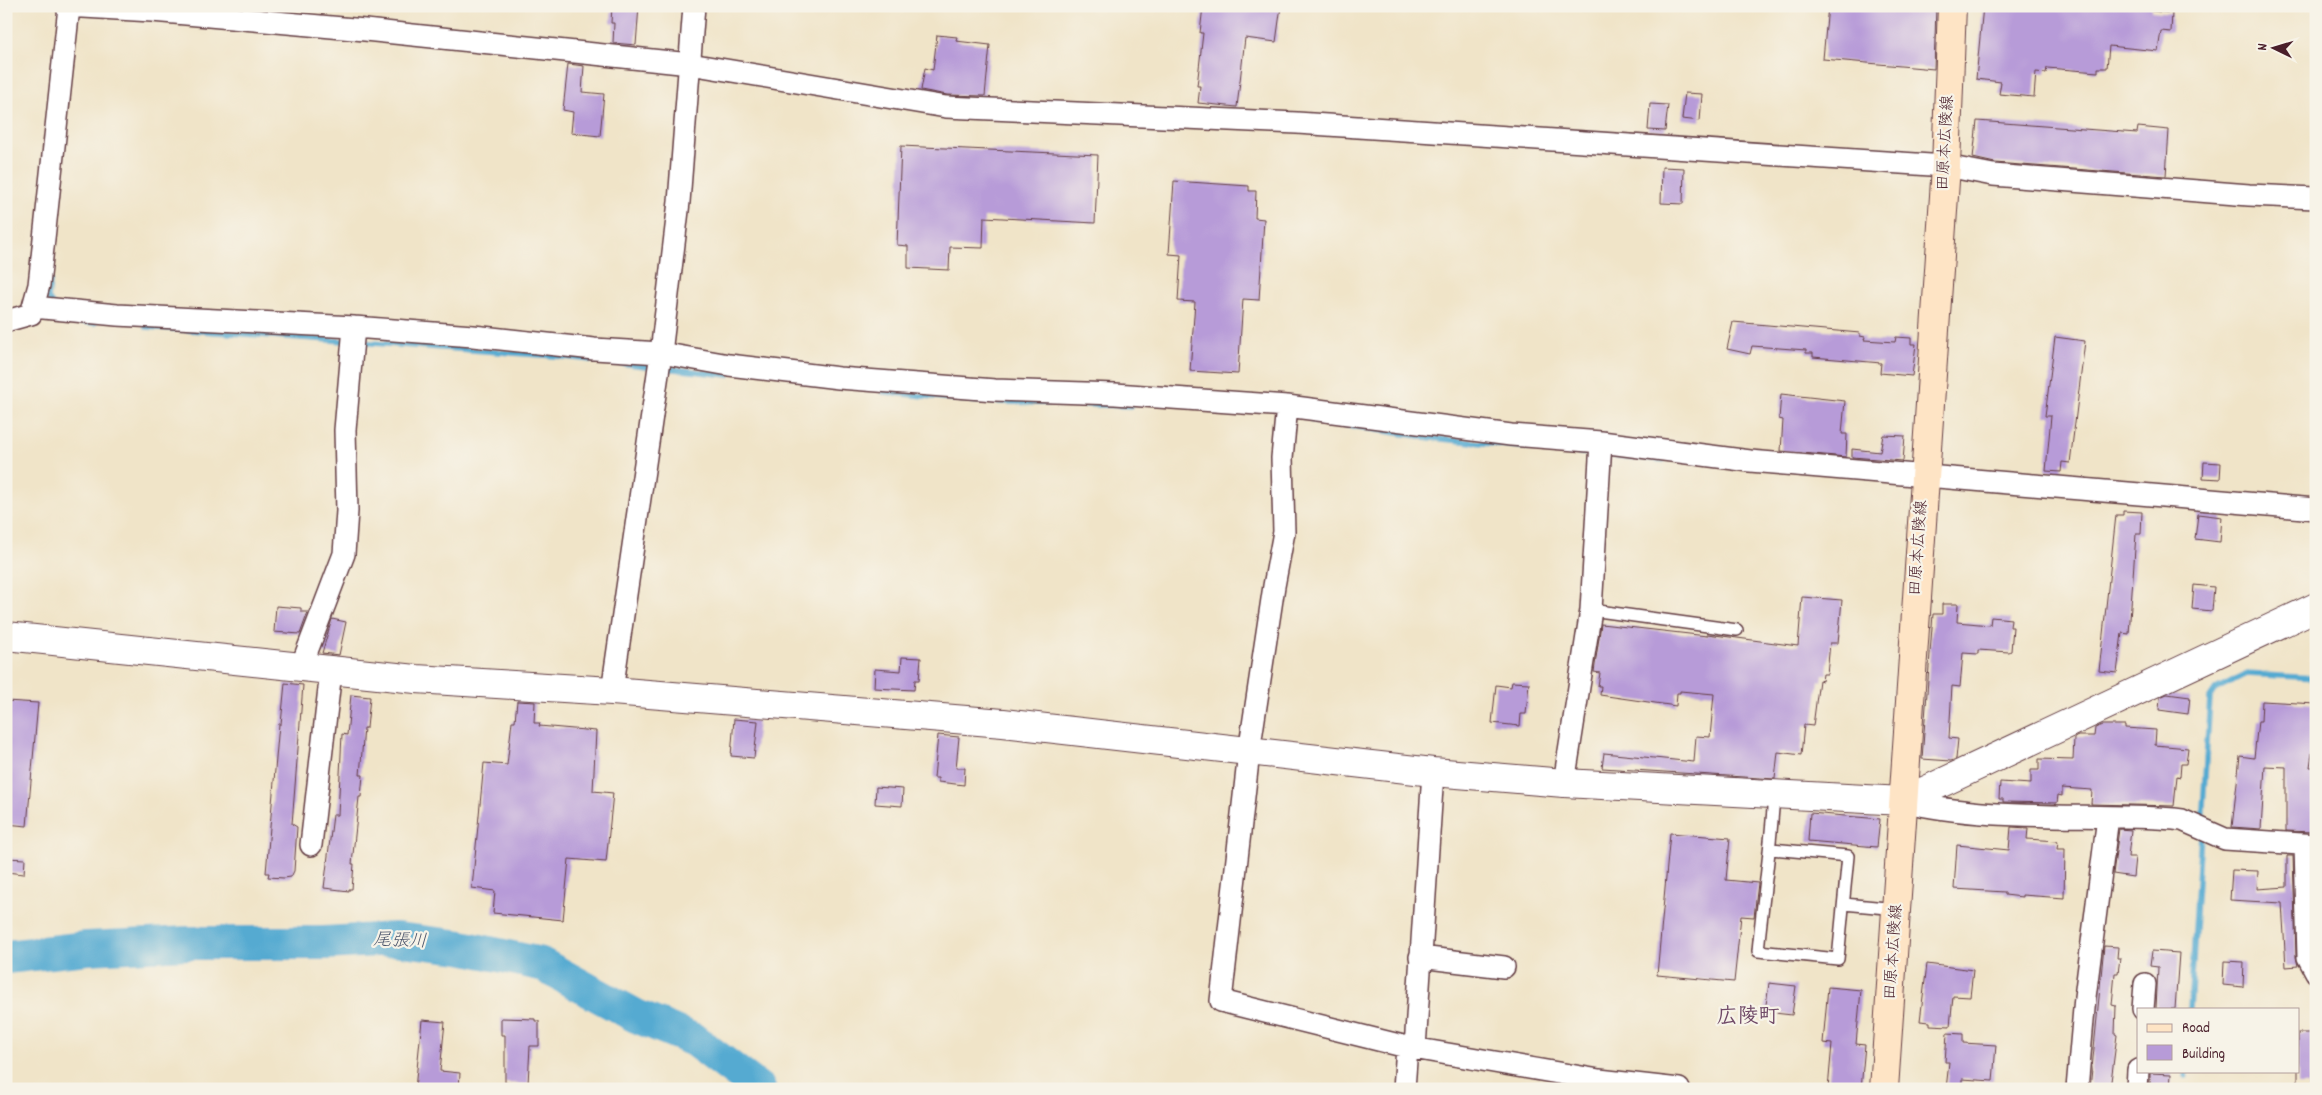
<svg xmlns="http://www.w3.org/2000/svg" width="2322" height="1095" viewBox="0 0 2322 1095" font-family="Dekko,'Klee One',sans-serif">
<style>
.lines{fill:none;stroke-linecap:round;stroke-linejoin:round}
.stream{stroke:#55aad1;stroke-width:5.5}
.river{stroke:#55aad1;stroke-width:34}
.building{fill:#b79bd8}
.service-casing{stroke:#633d43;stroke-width:14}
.minor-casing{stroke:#633d43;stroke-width:24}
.tertiary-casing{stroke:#633d43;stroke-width:30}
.secondary-casing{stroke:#633d43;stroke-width:30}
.service{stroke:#fff;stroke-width:11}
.minor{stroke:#fff;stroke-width:21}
.tertiary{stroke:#fff;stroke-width:28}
.secondary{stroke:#fee4c5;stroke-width:28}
.labels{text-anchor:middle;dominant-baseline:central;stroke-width:4.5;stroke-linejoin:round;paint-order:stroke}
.street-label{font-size:16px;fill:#4a1f2b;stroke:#f7f3e8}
.water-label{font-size:18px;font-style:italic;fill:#4e576d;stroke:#f7f3e8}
.district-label{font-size:21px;font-weight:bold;fill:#704a68;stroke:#f7f3e8}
</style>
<rect width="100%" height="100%" fill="#f7f3e8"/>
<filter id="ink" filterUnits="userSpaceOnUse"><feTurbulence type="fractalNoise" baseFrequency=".02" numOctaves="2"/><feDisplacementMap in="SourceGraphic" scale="10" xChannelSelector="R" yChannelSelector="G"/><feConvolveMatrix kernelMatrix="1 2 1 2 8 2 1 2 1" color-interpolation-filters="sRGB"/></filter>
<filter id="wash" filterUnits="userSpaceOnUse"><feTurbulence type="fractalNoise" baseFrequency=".0096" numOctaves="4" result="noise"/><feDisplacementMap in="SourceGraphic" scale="20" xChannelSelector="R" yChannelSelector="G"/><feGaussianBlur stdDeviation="1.12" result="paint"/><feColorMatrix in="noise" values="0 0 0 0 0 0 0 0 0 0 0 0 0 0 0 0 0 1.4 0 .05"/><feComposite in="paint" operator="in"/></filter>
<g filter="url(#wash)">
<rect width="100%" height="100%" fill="#f0e4c8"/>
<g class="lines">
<path class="stream" d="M 50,281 L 48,298 L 52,304
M 60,315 L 64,321 L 95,323
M 146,327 L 555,356 L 728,375
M 883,392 L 976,401 L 1131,406
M 1312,420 L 1431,438 L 1596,454
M 1605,455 L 1663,460
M 2202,824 L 2210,698 L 2216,689 L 2246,674 L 2316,678
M 2190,1009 L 2201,834
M 2186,1076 L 2187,1071"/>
<path class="river" d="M 6,957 L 87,948 L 189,943 L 324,943 L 395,939 L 461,947 L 541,964 L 636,1016 L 694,1040 L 759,1089"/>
</g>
<g id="blocks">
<path class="building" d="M 612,6 L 639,6 L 636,45 L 613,43 L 614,23 L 611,23 Z
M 1203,6 L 1281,6 L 1276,42 L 1245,38 L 1237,107 L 1198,103 L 1200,86 L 1197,86 L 1203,33 L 1200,33 Z
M 1828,6 L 1936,6 L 1934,69 L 1823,59 Z
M 1983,6 L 2152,6 L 2151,11 L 2172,13 L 2171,32 L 2161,31 L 2158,51 L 2109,46 L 2107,68 L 2098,68 L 2098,72 L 2047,68 L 2046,73 L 2036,72 L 2034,97 L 1999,94 L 2001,82 L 1976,79 Z
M 937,35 L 957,37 L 956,41 L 990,45 L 985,96 L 947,95 L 921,90 L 925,68 L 933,70 Z
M 568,64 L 584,66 L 582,92 L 604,94 L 600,136 L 571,133 L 573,112 L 563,110 Z
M 1685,93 L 1702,94 L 1700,121 L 1682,119 Z
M 1650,104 L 1668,105 L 1665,131 L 1648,130 Z
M 1977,121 L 2137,133 L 2138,127 L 2169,130 L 2166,176 L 1995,163 L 1973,158 Z
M 901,146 L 1098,155 L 1095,223 L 984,217 L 983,248 L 950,247 L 949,270 L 908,268 L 908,246 L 897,245 Z
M 1662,167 L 1684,168 L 1683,204 L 1661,203 Z
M 1174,181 L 1249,186 L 1249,191 L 1256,191 L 1255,218 L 1264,219 L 1259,300 L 1243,299 L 1238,374 L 1190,371 L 1195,302 L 1178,301 L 1181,255 L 1169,254 Z
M 1733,322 L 1860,333 L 1860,336 L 1865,337 L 1864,340 L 1895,342 L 1896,337 L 1911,338 L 1911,344 L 1916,344 L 1912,376 L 1880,373 L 1881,363 L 1813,357 L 1813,353 L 1806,353 L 1806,350 L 1752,346 L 1750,354 L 1727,349 Z
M 2055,337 L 2085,341 L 2070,463 L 2062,462 L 2061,472 L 2046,471 L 2051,416 L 2045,416 Z
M 1781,394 L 1845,401 L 1842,434 L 1847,434 L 1846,457 L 1781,451 L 1783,420 L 1779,419 Z
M 1883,435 L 1905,436 L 1903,461 L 1852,457 L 1852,449 L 1880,452 Z
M 2204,462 L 2221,463 L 2220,479 L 2203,478 Z
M 2123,511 L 2142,512 L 2141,534 L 2136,534 L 2129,634 L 2122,633 L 2117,673 L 2099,671 L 2116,515 L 2123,515 Z
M 2198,514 L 2222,517 L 2220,542 L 2195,539 Z
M 2194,585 L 2214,587 L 2212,611 L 2192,609 Z
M 1802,597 L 1842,600 L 1838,643 L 1830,643 L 1827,674 L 1823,674 L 1822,681 L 1819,680 L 1813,726 L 1804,725 L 1801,755 L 1778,752 L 1775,779 L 1602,768 L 1604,753 L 1694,762 L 1696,736 L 1710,737 L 1714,694 L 1680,691 L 1680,693 L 1677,693 L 1676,706 L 1600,695 L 1601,686 L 1598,686 L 1600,673 L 1594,672 L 1601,624 L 1707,636 L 1707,634 L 1798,646 Z
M 1942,604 L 1958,604 L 1957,622 L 1990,625 L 1991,617 L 2011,619 L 2010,627 L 2013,627 L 2011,651 L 2009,652 L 1978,650 L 1978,654 L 1963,653 L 1960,687 L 1952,686 L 1949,738 L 1958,739 L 1956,759 L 1951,761 L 1922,759 L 1933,614 L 1942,614 Z
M 276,606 L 301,608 L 301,612 L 308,612 L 300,634 L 274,632 Z
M 332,619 L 346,622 L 339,655 L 322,653 Z
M 902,657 L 921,658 L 919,680 L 915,680 L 914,690 L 874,688 L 875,669 L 901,671 Z
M 1512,682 L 1529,683 L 1526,714 L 1521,714 L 1520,726 L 1492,723 L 1496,685 L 1511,687 Z
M 285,683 L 303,685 L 292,824 L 297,827 L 294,871 L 291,877 L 284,878 L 268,877 L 269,873 L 266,873 L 279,724 L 281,724 Z
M 2167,694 L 2190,697 L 2188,714 L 2159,710 L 2160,697 Z
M 351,695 L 370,697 L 367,728 L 364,728 L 360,775 L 363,775 L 361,797 L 359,797 L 352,864 L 354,864 L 352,889 L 349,889 L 349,891 L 324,888 L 333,815 L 338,815 L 342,734 L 347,735 Z
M 6,701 L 38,703 L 27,826 L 6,824 Z
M 517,701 L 535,702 L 534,723 L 540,723 L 539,726 L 596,731 L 593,791 L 613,793 L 606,862 L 569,859 L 563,920 L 493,913 L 495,891 L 472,888 L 484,763 L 507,765 L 512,721 L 515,721 Z
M 2262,701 L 2316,704 L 2316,726 L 2310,767 L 2316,767 L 2315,832 L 2286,831 L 2286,767 L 2265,766 L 2261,829 L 2232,827 L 2240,756 L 2254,758 L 2258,721 L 2261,721 Z
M 734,719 L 758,721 L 754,758 L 731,756 Z
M 2102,725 L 2125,725 L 2125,728 L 2156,730 L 2155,745 L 2188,748 L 2186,764 L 2181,764 L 2180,777 L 2177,776 L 2174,806 L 2091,804 L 2092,790 L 2062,788 L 2062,796 L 2058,795 L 2057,803 L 2003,802 L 2003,799 L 1999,799 L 2000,782 L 2031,784 L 2031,770 L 2039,770 L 2039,759 L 2073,760 L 2074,738 L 2078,736 L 2094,736 L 2095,728 Z
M 938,735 L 959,737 L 956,768 L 965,768 L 964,785 L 938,782 L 938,778 L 934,778 Z
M 876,787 L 903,789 L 902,806 L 875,804 Z
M 1810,813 L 1880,819 L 1877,847 L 1808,841 Z
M 2011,827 L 2028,828 L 2027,839 L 2058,841 L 2057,849 L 2065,849 L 2064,898 L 2022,895 L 2022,897 L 2005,895 L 2005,892 L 1954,889 L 1957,845 L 2009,850 Z
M 2119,829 L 2131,830 L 2128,857 L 2135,857 L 2133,877 L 2113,874 Z
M 1670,833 L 1730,838 L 1726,880 L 1758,883 L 1754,917 L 1741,916 L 1734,982 L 1657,975 Z
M 2287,856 L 2293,856 L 2296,957 L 2298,966 L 2286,967 L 2282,903 L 2230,900 L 2232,870 L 2258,871 L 2257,889 L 2287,887 Z
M 6,858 L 25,859 L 24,874 L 6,872 Z
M 2104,946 L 2118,947 L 2117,958 L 2120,958 L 2118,973 L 2115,973 L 2112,1005 L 2116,1006 L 2115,1034 L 2117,1035 L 2110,1089 L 2090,1089 Z
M 2152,951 L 2179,953 L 2175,1009 L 2156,1009 L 2158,967 L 2150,966 Z
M 2224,961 L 2244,962 L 2243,987 L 2223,985 Z
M 1927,964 L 1973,970 L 1970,997 L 1953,996 L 1950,1026 L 1930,1025 L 1930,1022 L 1920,1021 Z
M 1769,983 L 1796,986 L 1792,1015 L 1765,1012 Z
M 1828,987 L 1861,990 L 1856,1044 L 1865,1045 L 1861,1089 L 1828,1089 L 1832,1044 L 1823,1043 Z
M 501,1018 L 535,1019 L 535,1021 L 539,1021 L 539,1046 L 530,1046 L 528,1084 L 505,1083 L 505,1035 L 501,1035 Z
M 422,1020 L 445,1022 L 440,1071 L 460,1073 L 459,1089 L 415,1089 Z
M 1947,1033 L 1963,1034 L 1963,1043 L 1996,1045 L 1993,1081 L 1962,1079 L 1962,1089 L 1946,1089 L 1949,1062 L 1945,1062 Z
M 2298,1033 L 2314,1033 L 2313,1085 L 2298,1085 Z
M 2150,1073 L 2171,1074 L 2170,1089 L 2150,1089 Z"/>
</g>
</g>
<g filter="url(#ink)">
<use href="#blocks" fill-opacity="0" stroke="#633d43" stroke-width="1"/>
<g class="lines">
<g class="service-casing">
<path id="service" d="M 1591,610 L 1737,630
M 1771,849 L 1848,856 L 1838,959 L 1758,951 C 1763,898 1771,847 1774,794
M 1844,904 L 1897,909"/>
</g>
<g class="minor-casing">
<path id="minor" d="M 66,6 L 152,11 L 365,30 L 690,64 L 946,107 L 1297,123 L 1946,166 L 1993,175 L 2249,195 L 2316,198
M 33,307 L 117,315 L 354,327 L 473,336 L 594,349 L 661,353 L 729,365 L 839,378 L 995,390 L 1115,394 L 1287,406 L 1511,435 L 1601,442 L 1750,461 L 2316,509
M 6,321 L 31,314 L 39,285 L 69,7
M 1287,406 L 1282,458 L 1284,532 L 1274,586 L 1249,752 L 1221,1001 L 1407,1047 L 1599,1080 L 1679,1089
M 301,667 L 344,554 L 347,511 L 345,430 L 354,327
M 612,691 L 661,353 L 679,202 L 694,6
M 1564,783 L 1591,610 L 1601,442
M 1903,801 C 1988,822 2086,813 2174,819 L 2182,820 L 2225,839 L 2316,845
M 311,845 L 331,671
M 2305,845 L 2308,957 L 2316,972
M 1420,957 L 1504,967
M 2143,1009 L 2145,984
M 1415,1048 L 1433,772
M 1404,1089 L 1407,1047
M 2077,1089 L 2085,997 L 2108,817
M 2137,1089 L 2138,1070"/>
</g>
<g class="tertiary-casing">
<path id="tertiary" d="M 6,636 L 416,679 L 612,691 L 1003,723 L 1433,772 L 1564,783 L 1903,801 L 2316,607"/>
</g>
<g class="secondary-casing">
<path id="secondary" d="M 1884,1089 L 1946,166 L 1952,6"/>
</g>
<use href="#service" class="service"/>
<use href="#minor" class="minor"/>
<use href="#tertiary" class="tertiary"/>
<use href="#secondary" class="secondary"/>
</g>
</g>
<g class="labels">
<g class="street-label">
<text transform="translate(1946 143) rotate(-87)">田原本広陵線</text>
<text transform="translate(1919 548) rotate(-86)">田原本広陵線</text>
<text transform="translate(1894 952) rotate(-86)">田原本広陵線</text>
</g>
<g class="water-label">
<text transform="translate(400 942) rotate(2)">尾張川</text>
</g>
<g class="district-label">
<text x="1748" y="1018">広陵町</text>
</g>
</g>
<rect width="2322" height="1095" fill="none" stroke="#f7f3e8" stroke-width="25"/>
<rect x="2137" y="1008" width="162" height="65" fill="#f7f3e8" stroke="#b29e9c"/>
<rect x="2147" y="1024" width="25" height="8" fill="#fee4c5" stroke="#b29e9c"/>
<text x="2182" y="1032" font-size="15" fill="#4a1f2b">Road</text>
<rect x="2147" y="1045" width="25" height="15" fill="#b79bd8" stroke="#b29e9c"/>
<text x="2182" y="1058" font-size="15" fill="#4a1f2b">Building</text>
<g transform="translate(2274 48) rotate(275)" stroke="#f7f3e8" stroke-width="4" paint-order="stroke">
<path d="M0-4L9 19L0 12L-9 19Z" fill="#4a1f2b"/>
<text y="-8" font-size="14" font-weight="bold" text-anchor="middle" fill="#4a1f2b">N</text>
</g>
</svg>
